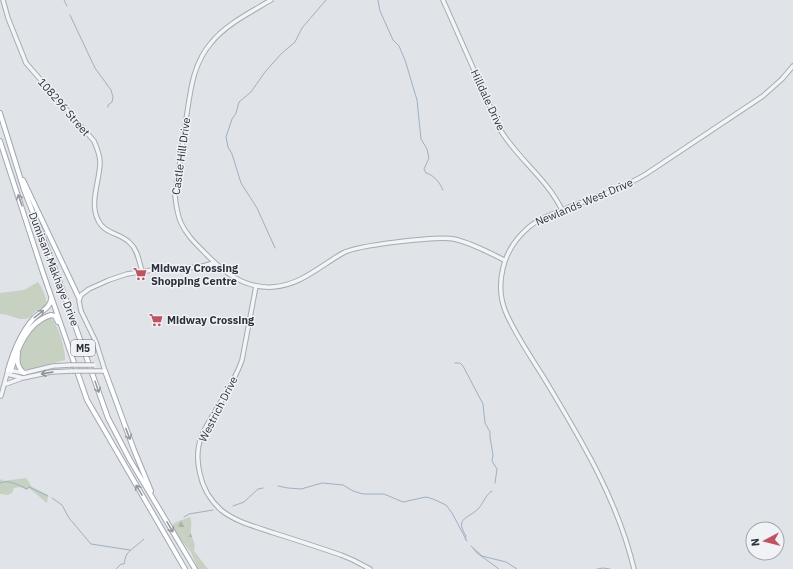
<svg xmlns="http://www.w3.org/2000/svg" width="793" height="569" viewBox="0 0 793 569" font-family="'IBM Plex Sans',sans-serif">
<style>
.green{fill:#c6d1c2}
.forest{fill:url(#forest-firs)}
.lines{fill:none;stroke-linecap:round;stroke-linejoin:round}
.stream{stroke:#9fb0c4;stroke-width:1}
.tertiary-casing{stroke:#a6aab1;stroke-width:5.5}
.primary-casing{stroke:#a1a7b2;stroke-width:6}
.tertiary{stroke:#f3f4f6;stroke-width:3.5}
.primary{stroke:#fff;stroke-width:4}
.tertiary-bridge-casing{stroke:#a6aab1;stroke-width:5.5;stroke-linecap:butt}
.tertiary-bridge{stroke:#f3f4f6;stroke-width:3.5}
.oneway{stroke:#95989e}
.oneway2{stroke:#8f929a}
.labels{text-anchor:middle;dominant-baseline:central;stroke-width:3;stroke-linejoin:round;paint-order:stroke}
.shield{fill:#f0f2f5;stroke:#666b74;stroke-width:1}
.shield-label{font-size:10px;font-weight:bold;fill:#2b313d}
.street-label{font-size:11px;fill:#2b313d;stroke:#f0f2f5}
.poi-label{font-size:11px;font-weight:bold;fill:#2b313d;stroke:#f0f2f5;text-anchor:start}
</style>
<defs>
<pattern id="forest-firs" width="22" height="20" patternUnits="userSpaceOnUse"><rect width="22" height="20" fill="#c6d1c2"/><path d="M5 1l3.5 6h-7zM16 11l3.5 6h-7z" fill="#aab4a8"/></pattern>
</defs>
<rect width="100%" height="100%" fill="#e0e3e8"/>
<path class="green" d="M 38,282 C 41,286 49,300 45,305 C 43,308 38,309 35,312 C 32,315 29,319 25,319 C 17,320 8,314 0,314 L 0,293 L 24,290 Z
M 51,318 C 58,323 66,352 65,360 L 28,370 L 21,368 C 14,350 34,323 51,318 Z
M 26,478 L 32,487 L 48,495 L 47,503 L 29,488 L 27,490 L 20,487 L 14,488 L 12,493 L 8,495 L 0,494 L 0,480 L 2,479 L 3,481 Z
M 176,522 L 188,545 L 194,551 L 208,569 L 198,569 L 191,552 L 180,539 L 172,525 Z"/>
<path class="forest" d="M 190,517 C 193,525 190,528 191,534 C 193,540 196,544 194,551 L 188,545 L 176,522 Z"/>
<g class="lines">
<path class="stream" d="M 64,0 L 67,6
M 378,0 L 380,11 L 393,40 L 399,46 L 405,60 L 417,100 L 421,139 L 427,149 L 429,158 L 424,169 L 426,173 C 434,175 440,183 443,190
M 70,15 L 95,68 L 111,90 L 113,97 L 112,102 L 108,105 L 108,107
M 275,248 L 257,208 L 241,183 L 232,154 L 228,147 L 226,137 L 232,119 L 236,113 L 239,102 L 251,92 L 265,72 L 281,54 L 295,42 L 302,28 L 326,0
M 455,363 L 460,363 L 463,366 L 483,404 L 485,423 L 490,432 L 490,437 L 493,455 L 492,461 L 497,469 L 495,483
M 0,483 C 9,479 18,485 27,489 L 29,487 L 48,496
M 278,486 L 288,488 L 301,489 L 322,483 L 343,485 L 353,491 L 363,494 L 384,494 L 403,502 L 426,497 L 433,499 L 446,505 L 452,513 L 467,541
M 52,498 L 62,505 L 69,518 L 91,544 L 130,550
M 233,506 L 244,502 L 258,489 L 263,488
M 184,517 L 189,514 L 213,510
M 465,539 L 466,536 C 454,517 469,519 479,508 C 484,502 486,494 492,491
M 471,546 L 482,556 L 506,562 L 517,569
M 473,548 L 477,553 L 499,569
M 116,569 L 121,564 L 124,564 C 125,561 125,557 127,554 C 129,551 140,543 144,539
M 597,569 L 603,568 L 610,569"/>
<g class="tertiary-casing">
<path id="tertiary" d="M 3,0 L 8,18 L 26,63 L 94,141 C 97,148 100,155 100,162 C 100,181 89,202 98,220 C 104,234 121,233 130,243 C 138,250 139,262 142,271
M 271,0 C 251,12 225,25 211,43 C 191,66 190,97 185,126 C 182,150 178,173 175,196 C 176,205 177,214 181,223 C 186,234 194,242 203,251 C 222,271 244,289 273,287 C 301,285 320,266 343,253 C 357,245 438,236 454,239 C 472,243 488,252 504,260
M 443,0 L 501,131 C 519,160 547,179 562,210
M 256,286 L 242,360 C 232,389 214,409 202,435 C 197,447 197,462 200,474 C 203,489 210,500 221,510 C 236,522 256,527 274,533 C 296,540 318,547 341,555 L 353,560 L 370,569
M 97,371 L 105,371 L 96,342 L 81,311 L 79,301 L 81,295 L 89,289 L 109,280 L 127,274 L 159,269 L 199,267 L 214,263
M 7,374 L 23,378 L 51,372 L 72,371
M 6,384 L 20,379
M 1,396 L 8,370 L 24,373 L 53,366 L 70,365
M 634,569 C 617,498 581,440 544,378 C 531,357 517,337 507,315 C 500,300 499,284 503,268 C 507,251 516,238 529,227 C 539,218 554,214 567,208 C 593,198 621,189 646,174 L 763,96 L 782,79 L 793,66"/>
</g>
<g class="primary-casing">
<path id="primary" d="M 0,113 L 24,190 L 55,269 L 108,418 L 130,460 L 195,569
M 0,141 L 42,270 L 87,400 L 185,569
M 23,180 L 79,298
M 18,353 C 17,362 17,367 24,373
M 8,370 C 13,352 20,334 33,319 C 38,313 51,308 51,299
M 11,371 C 17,350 27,322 51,315 L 55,316 L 58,322
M 105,371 L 134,450 L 151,491"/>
</g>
<use href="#tertiary" class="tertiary"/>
<use href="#primary" class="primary"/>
<g class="tertiary-bridge-casing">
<path id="tertiary-bridge" d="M 70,365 L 94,365
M 72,371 L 97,371"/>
</g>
<use href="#tertiary-bridge" class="tertiary-bridge"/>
</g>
<defs><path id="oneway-shaft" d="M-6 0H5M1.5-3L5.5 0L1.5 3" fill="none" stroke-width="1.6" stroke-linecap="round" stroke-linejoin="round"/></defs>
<g class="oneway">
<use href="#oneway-shaft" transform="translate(20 200) rotate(-109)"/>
<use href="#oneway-shaft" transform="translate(39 314) rotate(-38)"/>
<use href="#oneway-shaft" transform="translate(97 387) rotate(71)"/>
<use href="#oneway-shaft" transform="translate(128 434) rotate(69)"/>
<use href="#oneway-shaft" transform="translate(139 490) rotate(-121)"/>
<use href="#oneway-shaft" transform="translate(170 527) rotate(60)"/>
</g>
<use class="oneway2" href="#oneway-shaft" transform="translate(47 373) rotate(170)"/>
<defs>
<g id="supermarket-bare" transform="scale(1.08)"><path d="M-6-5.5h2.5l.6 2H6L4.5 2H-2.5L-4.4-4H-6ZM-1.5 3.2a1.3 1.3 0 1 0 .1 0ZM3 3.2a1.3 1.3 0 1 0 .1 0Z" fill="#bf5360" stroke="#f0f2f5" stroke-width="2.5" paint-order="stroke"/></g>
</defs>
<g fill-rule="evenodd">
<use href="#supermarket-bare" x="140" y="274"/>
<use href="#supermarket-bare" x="156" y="320"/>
</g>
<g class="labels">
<rect class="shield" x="71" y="340" width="24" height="16" rx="3"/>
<g class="shield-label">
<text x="83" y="348">M5</text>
</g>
<g class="street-label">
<text transform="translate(488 100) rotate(65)">Hilldale Drive</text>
<text transform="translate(64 107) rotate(49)">108296 Street</text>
<text transform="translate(181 156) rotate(-82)">Castle Hill Drive</text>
<text transform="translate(584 202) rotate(-23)">Newlands West Drive</text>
<text transform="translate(54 269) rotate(69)">Dumisani Makhaye Drive</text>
<text transform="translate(218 409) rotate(-63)">Westrich Drive</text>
</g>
<g class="poi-label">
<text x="151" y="268">Midway Crossing<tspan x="151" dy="13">Shopping Centre</tspan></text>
<text x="167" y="320">Midway Crossing</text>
</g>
</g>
<g transform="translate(765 541) rotate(263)"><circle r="19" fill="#f0f2f5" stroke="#a1a5ab"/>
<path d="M0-3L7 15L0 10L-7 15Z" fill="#bf5360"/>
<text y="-6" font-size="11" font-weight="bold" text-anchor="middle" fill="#2b313d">N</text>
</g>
</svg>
